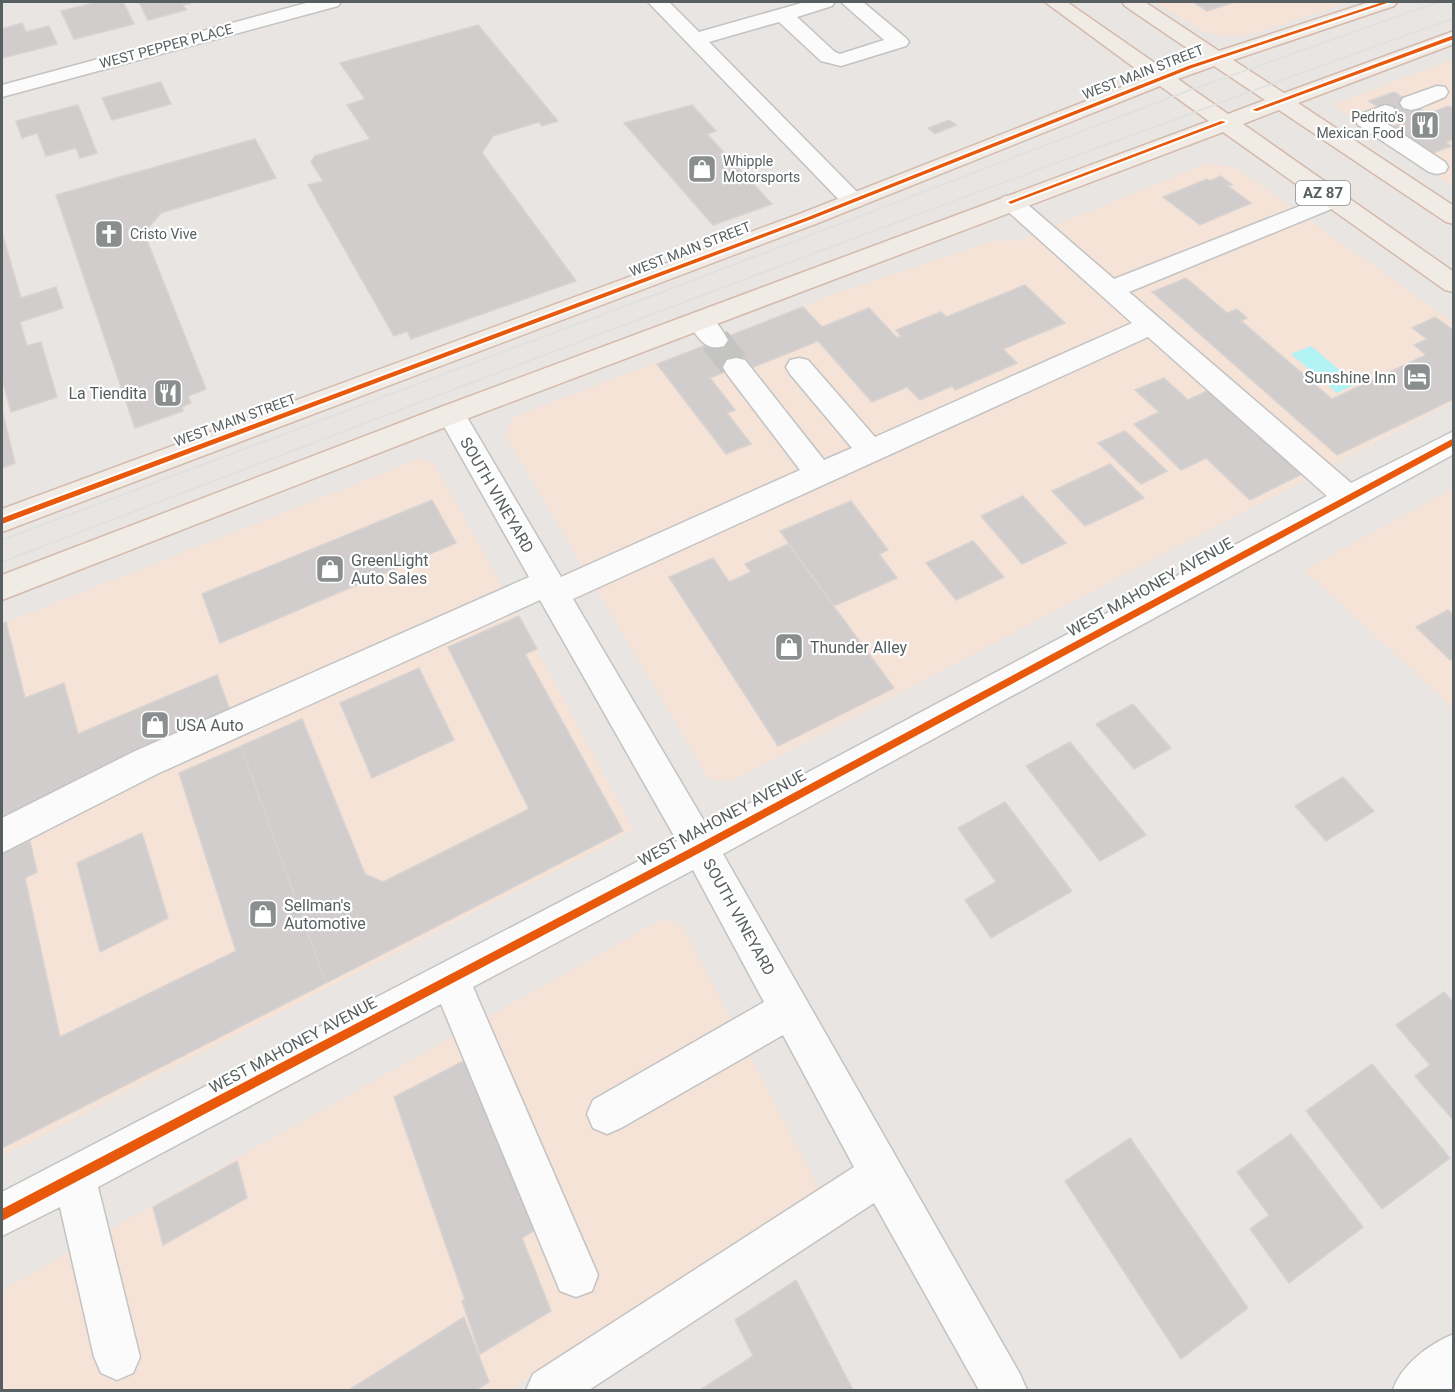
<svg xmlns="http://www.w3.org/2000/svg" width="1455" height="1392" viewBox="0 0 1455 1392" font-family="Roboto,sans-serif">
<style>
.commercial{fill:#f5e3d8}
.water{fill:#b2f3f6}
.building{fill:#d0cdcc;stroke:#d8d3d1;stroke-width:1.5}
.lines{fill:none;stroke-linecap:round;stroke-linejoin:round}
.minor-tunnel-far1{stroke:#c4c4c2;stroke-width:22;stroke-dasharray:22 11;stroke-linecap:butt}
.minor-tunnel{stroke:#c4c4c2;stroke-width:30;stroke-dasharray:30 15;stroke-linecap:butt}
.minor-casing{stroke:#c2c3c2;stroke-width:3}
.major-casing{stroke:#d3baad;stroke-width:3}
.minor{fill:#fcfbfb;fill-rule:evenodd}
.major{fill:#f1ebe5;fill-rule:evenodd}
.tram{stroke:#e0e0df;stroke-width:1.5}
.cycleway-casing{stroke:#fff;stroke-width:4}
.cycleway{fill:#e8590c;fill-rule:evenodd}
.labels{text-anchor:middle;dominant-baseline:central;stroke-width:4.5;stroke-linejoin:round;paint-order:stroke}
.far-street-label{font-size:14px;fill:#575f61;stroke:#fff}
.far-poi-label{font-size:14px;fill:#575f61;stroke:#fff;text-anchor:start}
.shield{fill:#fff;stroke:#898f90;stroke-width:1.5}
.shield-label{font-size:15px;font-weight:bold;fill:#575f61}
.poi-label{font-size:16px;fill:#575f61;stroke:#fff;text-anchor:start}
.street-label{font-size:16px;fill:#575f61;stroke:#fff}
</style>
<rect width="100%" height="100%" fill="#e8e5e2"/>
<path class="commercial" d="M 1155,2 L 1350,2 L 1249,35 L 1227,37 L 1204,32 Z
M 1453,59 L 1453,187 L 1333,105 Z
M 1208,163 L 1236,168 L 1453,322 L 1453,402 L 730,782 L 708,778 L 504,434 L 515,416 L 803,307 L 824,297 L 992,241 L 1019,240 Z
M 421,458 L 435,465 L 519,616 L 634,830 L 2,1156 L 2,624 Z
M 1453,488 L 1453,708 L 1304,570 Z
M 660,920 L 681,923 L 820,1190 L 511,1390 L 2,1390 L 2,1290 Z"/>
<path class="water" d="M 1311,346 L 1356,384 L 1337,393 L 1291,354 Z"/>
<path class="building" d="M 98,2 L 123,2 L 134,24 L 74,39 L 61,11 Z
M 139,2 L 196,2 L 183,5 L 186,10 L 148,20 Z
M 1193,2 L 1235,2 L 1207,11 Z
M 22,23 L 26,32 L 49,26 L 57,44 L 2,58 L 2,29 Z
M 478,25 L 558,121 L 542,126 L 539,122 L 493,136 L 482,153 L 576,281 L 411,339 L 407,331 L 394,336 L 308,185 L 323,181 L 311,162 L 315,156 L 370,139 L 347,105 L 365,99 L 340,63 Z
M 161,82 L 171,104 L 112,120 L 102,98 Z
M 1394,92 L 1428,114 L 1448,106 L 1454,109 L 1454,139 L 1446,142 L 1451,146 L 1430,154 L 1389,128 L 1403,123 L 1369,101 Z
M 78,105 L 97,153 L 80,158 L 76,148 L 46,156 L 37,133 L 22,138 L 16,121 Z
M 692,105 L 716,131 L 707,134 L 772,204 L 713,225 L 624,123 Z
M 949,120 L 956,125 L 935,134 L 928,128 Z
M 255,139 L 276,178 L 161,213 L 144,233 L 206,389 L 188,396 L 191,403 L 182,407 L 183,411 L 135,428 L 56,195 Z
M 1221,176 L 1232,185 L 1228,186 L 1251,203 L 1200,225 L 1163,197 L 1207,179 L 1210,181 Z
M 2,233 L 21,298 L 56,287 L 63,308 L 20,322 L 27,346 L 41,342 L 57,397 L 11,412 L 2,378 Z
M 1186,278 L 1227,313 L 1237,309 L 1247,318 L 1241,321 L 1332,399 L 1426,355 L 1414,345 L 1427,339 L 1412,328 L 1435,317 L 1454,331 L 1454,399 L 1337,455 L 1152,292 Z
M 1025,285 L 1065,323 L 1003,349 L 1017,363 L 955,390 L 952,386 L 920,400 L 907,387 L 872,402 L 818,341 L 751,368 L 747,363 L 710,378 L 735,410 L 727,413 L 751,444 L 726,454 L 657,364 L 803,307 L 822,327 L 869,308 L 897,338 L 901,336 L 896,330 L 941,312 L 946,317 Z
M 1164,378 L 1188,400 L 1209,390 L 1302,474 L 1250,500 L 1206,458 L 1181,470 L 1134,424 L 1159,412 L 1135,390 Z
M 2,410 L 15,463 L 2,468 Z
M 1125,431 L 1167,471 L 1141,484 L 1098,443 Z
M 1110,464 L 1144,498 L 1085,526 L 1052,491 Z
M 1023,496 L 1066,543 L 1022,564 L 981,516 Z
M 432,500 L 456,543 L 220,643 L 202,594 Z
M 851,501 L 888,550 L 879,554 L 897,578 L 834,606 L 780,531 Z
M 973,541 L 1004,577 L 956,600 L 926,563 Z
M 788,544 L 894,688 L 778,746 L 669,577 L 713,558 L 729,582 L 751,572 L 745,564 Z
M 1448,610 L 1454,615 L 1454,659 L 1450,660 L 1416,627 Z
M 519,616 L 537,649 L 525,654 L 623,831 L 326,983 L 241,746 L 302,719 L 365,874 L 383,882 L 529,809 L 448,647 Z
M 6,622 L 25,698 L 64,683 L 78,734 L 217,675 L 232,716 L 2,816 L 2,624 Z
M 419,668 L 454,740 L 372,778 L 340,703 Z
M 1133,704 L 1171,748 L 1134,769 L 1096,724 Z
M 1070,742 L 1146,835 L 1100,861 L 1026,766 Z
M 241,746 L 326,983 L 2,1148 L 2,854 L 30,841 L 37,872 L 25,878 L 60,1037 L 236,951 L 179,773 Z
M 1343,777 L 1374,811 L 1326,841 L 1295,806 Z
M 1005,802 L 1072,891 L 991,938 L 965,900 L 996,882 L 958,828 Z
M 142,833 L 168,918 L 100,952 L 77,863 Z
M 1444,992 L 1454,1003 L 1454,1121 L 1415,1076 L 1430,1065 L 1396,1025 Z
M 471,1057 L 538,1228 L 522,1238 L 551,1311 L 480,1354 L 462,1301 L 465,1300 L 394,1097 Z
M 1372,1064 L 1450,1158 L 1382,1209 L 1306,1111 Z
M 1291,1134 L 1363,1227 L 1289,1283 L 1250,1229 L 1269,1215 L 1237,1172 Z
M 1130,1138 L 1248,1308 L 1181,1359 L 1065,1181 Z
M 237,1161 L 247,1198 L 163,1245 L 153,1207 Z
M 796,1280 L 853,1390 L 700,1390 L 753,1356 L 735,1320 Z
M 464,1317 L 489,1382 L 476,1390 L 349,1390 Z"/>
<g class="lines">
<path class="minor-tunnel-far1" d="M 715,340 L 716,342"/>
<path class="minor-tunnel" d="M 715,340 L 736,367"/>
<g class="minor-casing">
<path id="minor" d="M 310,2 L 341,2 L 338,6 L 2,97 L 2,85 Z
M 648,2 L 669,2 L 699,32 L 805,2 L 835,2 L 832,6 L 797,17 L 835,52 L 840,54 L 884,40 L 841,2 L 863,2 L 906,38 L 909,42 L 906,46 L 841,66 L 821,61 L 779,22 L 709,42 L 861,196 L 865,201 L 861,206 L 853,208 L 845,206 Z
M 1437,86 L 1445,87 L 1448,92 L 1445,97 L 1419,108 L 1411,110 L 1403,108 L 1400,103 L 1403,98 Z
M 1385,105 L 1393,107 L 1396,112 L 1393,117 L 1383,121 L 1445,162 L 1448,167 L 1445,172 L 1437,174 L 1429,172 L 1358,125 L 1355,120 L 1358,115 Z
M 1333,193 L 1341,195 L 1345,200 L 1341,205 L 1129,292 L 1351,483 L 1454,431 L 1454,454 L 723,854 L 1020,1374 L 1027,1390 L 979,1390 L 874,1203 L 589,1390 L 526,1390 L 533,1374 L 854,1167 L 783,1035 L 621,1128 L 607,1134 L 593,1128 L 587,1114 L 593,1100 L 764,1002 L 693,870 L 473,987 L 598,1275 L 592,1291 L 576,1297 L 560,1291 L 441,1004 L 98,1187 L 140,1357 L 133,1373 L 117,1380 L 101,1373 L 94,1357 L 60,1207 L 2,1236 L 2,1192 L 677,841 L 540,600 L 157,774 L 2,853 L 2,818 L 133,752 L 529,577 L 437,414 L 441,407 L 451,404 L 461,407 L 561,577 L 800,470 L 727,374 L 723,367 L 727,360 L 736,358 L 745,360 L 824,460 L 852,448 L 790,374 L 786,367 L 790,360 L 799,358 L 808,360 L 875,437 L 1132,323 L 1003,207 L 999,202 L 1003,197 L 1011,195 L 1019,197 L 1114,279 ZM 1148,337 L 1327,496 L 707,826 L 573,599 Z
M 700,311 C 713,315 721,328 728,340 L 724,346 C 704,352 697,336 687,320 L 691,314 Z
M 1454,1334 L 1454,1388 L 1450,1390 L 1393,1390 C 1401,1365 1429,1344 1454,1334 Z"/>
</g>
<g class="major-casing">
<path id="major" d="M 1045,2 L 1067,2 L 1165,70 L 1200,57 L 1125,6 L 1122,2 L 1145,2 L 1219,51 L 1369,2 L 1397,2 L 1394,6 L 1233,60 L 1284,93 L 1454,31 L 1454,44 L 1298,103 L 1454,206 L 1454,224 L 1446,222 L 1279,110 L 1243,124 L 1454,272 L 1454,292 L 1445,290 L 1223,132 L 461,421 L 2,600 L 2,575 L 441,407 L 1209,121 L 1160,86 L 818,223 L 2,532 L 2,509 L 802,213 L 1147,77 ZM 1214,66 L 1265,100 L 1228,114 L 1178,79 Z"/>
</g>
<use href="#minor" class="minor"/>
<use href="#major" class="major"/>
<path class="tram" d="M 2,540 L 657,294 L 1182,93 L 1438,2
M 2,562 C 485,377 967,193 1454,18"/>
<g class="cycleway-casing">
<path id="cycleway" d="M 1383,2 L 1390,2 L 1192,68 L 812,219 L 2,524 L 2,518 L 808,217 L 1188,66 Z
M 1454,35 L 1454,39 L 1257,111 L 1252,110 Z
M 1221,121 L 1226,122 L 1013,203 L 1011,204 L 1008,202 Z
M 1454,438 L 1454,445 L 703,851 L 2,1221 L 2,1209 L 697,845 Z"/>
</g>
<use href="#cycleway" class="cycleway"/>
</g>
<defs>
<g id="restaurant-square" transform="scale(1.5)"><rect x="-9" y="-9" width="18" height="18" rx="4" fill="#8a8e8e" stroke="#fff"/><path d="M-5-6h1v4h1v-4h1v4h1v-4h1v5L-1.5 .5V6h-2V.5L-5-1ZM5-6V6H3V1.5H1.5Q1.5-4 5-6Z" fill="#fff"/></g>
<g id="shop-square" transform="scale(1.5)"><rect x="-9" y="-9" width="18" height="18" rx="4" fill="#8a8e8e" stroke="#fff"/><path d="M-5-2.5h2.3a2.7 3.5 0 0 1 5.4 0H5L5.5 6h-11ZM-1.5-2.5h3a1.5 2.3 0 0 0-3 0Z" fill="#fff"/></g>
<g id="church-square" transform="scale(1.5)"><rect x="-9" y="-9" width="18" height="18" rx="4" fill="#8a8e8e" stroke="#fff"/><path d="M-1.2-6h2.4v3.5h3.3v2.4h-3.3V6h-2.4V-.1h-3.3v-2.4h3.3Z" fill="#fff"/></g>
<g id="hotel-square" transform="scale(1.5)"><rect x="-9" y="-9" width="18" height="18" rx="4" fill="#8a8e8e" stroke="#fff"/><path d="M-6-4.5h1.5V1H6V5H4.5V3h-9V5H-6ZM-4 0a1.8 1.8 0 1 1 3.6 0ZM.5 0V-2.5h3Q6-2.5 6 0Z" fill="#fff"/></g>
</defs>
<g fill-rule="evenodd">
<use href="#restaurant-square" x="1425" y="125"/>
<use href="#shop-square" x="702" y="169"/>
<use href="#church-square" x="109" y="234"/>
<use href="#hotel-square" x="1417" y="377"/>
<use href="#restaurant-square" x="168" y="393"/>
<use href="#shop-square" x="330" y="569"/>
<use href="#shop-square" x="789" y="647"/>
<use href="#shop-square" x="155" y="725"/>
<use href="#shop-square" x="263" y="914"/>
</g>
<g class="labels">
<g class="far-street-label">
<text transform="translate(166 46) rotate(-15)">WEST PEPPER PLACE</text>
<text transform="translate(1143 72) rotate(-21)">WEST MAIN STREET</text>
<text transform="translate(690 249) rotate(-21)">WEST MAIN STREET</text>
<text transform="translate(235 420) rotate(-20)">WEST MAIN STREET</text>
</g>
<g class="far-poi-label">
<text x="1404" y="117" text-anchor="end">Pedrito's<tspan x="1404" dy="16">Mexican Food</tspan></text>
<text x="723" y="161">Whipple<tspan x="723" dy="16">Motorsports</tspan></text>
<text x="130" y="234">Cristo Vive</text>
</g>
<rect class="shield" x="1296" y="181" width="54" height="24" rx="4.5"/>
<g class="shield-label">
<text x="1323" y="193">AZ 87</text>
</g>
<g class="poi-label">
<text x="1396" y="377" text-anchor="end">Sunshine Inn</text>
<text x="147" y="393" text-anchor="end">La Tiendita</text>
<text x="351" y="560">GreenLight<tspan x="351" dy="18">Auto Sales</tspan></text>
<text x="810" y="647">Thunder Alley</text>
<text x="176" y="725">USA Auto</text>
<text x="284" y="905">Sellman's<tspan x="284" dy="18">Automotive</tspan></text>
</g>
<g class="street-label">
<text transform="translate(497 495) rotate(60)">SOUTH VINEYARD</text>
<text transform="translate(1150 587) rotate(-29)">WEST MAHONEY AVENUE</text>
<text transform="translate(722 818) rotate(-28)">WEST MAHONEY AVENUE</text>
<text transform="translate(739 917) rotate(61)">SOUTH VINEYARD</text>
<text transform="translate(293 1045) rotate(-28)">WEST MAHONEY AVENUE</text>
</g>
</g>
<rect width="1455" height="1392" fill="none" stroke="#575f61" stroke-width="6"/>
</svg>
